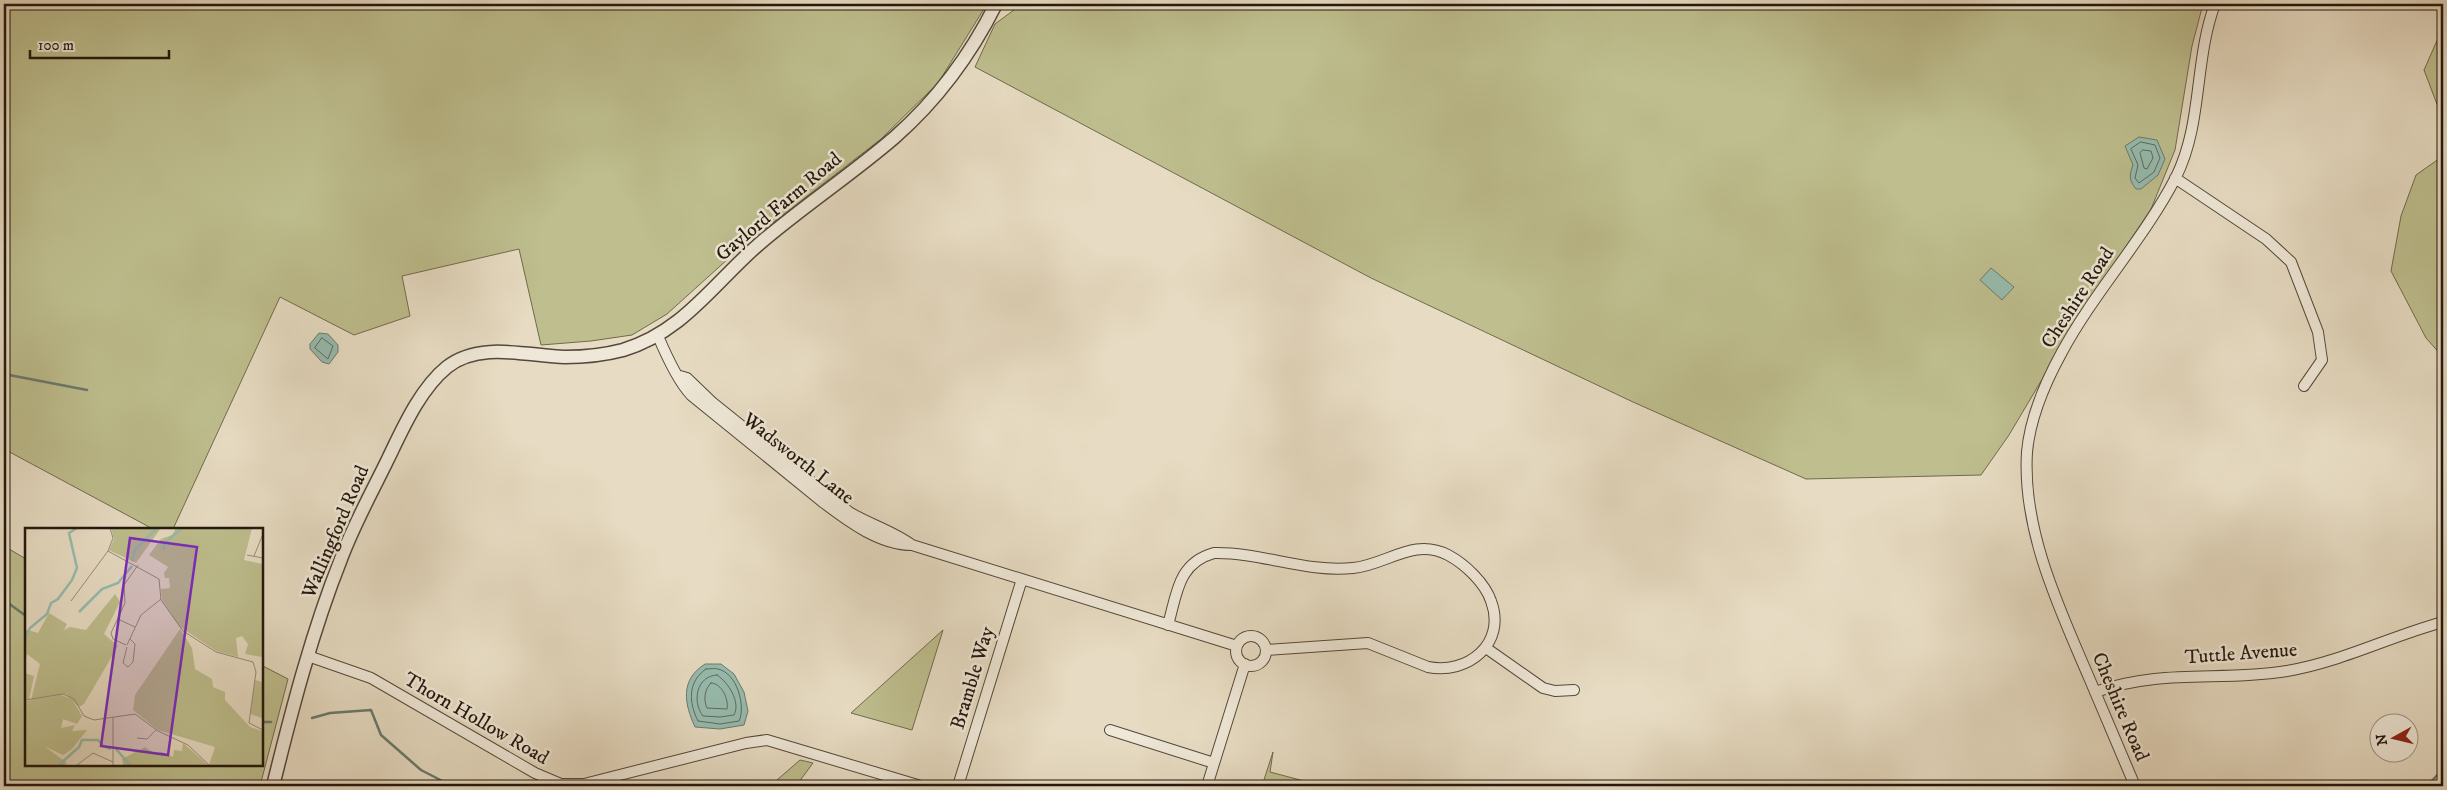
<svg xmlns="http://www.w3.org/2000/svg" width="2447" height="790" viewBox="0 0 2447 790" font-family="'IM FELL DW Pica',serif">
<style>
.green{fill:#bebe8e;stroke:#706a4d}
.water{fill:#97bcaf;stroke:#697a6e}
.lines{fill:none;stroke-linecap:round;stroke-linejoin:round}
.shore{stroke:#5d6a5e;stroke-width:1}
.stream{stroke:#697a6e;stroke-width:2.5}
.minor-casing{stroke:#54483a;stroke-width:12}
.tertiary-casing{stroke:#54483a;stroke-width:15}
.minor{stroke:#efe8d8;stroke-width:10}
.tertiary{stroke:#efe8d8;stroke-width:12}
.labels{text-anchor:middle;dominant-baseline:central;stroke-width:5;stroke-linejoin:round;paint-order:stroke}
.street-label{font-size:20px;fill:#23170c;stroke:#efe8d8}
.inset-river{fill:none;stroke:#97bcaf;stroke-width:2.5}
.inset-road{fill:none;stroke:#998d7a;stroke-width:1}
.view{fill:#7b2cbf;fill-opacity:0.15;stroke:#7b2cbf;stroke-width:2.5}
.inset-edge{fill:none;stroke:#23170c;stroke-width:2.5}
</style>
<rect width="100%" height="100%" fill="#e7dcc3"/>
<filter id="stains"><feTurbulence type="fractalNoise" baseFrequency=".004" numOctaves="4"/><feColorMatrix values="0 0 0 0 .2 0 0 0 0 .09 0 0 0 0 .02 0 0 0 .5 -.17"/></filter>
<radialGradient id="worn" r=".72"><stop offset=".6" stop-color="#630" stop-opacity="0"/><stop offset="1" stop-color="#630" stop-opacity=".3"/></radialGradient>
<path class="green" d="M 4,4 L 987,4 L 938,83 L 881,139 L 739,249 L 667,314 L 632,335 L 591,341 L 541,345 L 519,249 L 402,276 L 410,316 L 354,335 L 280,297 L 173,529 L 153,529 L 4,449 Z
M 1022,4 L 2203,4 L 2192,46 L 2175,150 L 2151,209 L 2082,312 L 2009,435 L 1981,475 L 1806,479 L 1633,402 L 1371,278 L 975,67 L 995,24 Z
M 2443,27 L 2443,120 L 2424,70 Z
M 2443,156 L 2443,357 L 2426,338 L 2391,271 L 2401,216 L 2416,175 Z
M 4,546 L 26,559 L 26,764 L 261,764 L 261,665 L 288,679 L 260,786 L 4,786 Z
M 943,630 L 912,730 L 851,713 Z
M 1273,752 L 1270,772 L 1323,786 L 1262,786 Z
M 800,760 L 813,763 L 796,786 L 770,786 Z"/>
<path class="water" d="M 2139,137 L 2157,140 L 2165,159 L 2158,175 L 2141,189 L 2136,189 C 2129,180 2129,176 2133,165 L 2125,146 Z
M 1991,268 L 2014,287 L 2002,300 L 1980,280 Z
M 319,333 L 328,334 L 338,345 L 338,352 L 329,364 L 322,362 L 310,349 L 310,344 Z
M 705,664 L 721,664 L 734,674 L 744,692 L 748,711 L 744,725 L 720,729 L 695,727 C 684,703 680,680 705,664 Z"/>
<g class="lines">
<path class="shore" d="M 2141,142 L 2155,145 L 2160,158 L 2154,172 L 2139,183 L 2135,178 L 2138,165 L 2131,149 Z
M 2143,150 L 2151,151 L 2153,158 L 2147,169 L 2144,168 L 2140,153 Z
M 322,338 L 333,346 L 328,359 L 315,348 Z
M 706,669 C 710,669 715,668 718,669 C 737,673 746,706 739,721 L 720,724 L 698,721 C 689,703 687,682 706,669 Z
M 717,675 C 728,682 741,702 734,715 L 720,717 L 703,716 C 692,702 696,676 717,675 Z
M 711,683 C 722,683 729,700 727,709 L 707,708 C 703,700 705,688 711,683 Z"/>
<path class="stream" d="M 4,374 L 87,390
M 4,600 L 26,616
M 312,718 L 330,713 L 371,710 L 381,735 L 421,770 L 452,786
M 261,722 L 271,722
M 2427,786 L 2443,769"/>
<g class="minor-casing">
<path id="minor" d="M 2175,178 L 2266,239 L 2291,262 L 2318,332 L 2322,360 L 2304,386
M 658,336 C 666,355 677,380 691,395 L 824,503 C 849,522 880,545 912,545 L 1237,646
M 680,376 L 687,378 L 713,403 L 849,512 C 869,524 893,531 912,545
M 1168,625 C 1177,593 1178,563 1214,553 C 1261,552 1306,573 1353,568 C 1387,565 1413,537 1448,555 C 1465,564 1485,583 1491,601 C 1507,644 1467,675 1428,667 L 1368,643 L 1266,650
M1236 651a15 15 0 1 1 30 0a15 15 0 1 1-30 0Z
M 1486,648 L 1543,688 L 1555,691 L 1574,690
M 308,656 L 371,678 L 535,773 L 561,784 L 584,784 L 746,743 L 767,740 L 921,786
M 2095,692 C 2164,668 2220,682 2287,671 C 2341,662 2391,636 2443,622
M 1110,730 L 1214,763
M 958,786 L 1022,579
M 1207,786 L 1245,664
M 2135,786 C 2120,751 2105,716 2090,680 C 2060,610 2022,531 2027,452 C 2030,419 2046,381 2062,352 C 2095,291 2144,239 2176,177 C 2203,123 2194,60 2215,4"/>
</g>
<g class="tertiary-casing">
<path id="tertiary" d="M 273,786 C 292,709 312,632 341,559 C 354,524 372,492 388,459 C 403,428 420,389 447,367 C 480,341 528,356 565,357 C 585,357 604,355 623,350 C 683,332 713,284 758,245 C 802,207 851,175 895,137 C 937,100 971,54 996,4"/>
</g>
<use href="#minor" class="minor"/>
<use href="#tertiary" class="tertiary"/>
</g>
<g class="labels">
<g class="street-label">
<text transform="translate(779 207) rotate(-40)">Gaylord Farm Road</text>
<text transform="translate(2078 298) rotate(-57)">Cheshire Road</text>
<text transform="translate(798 459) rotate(38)">Wadsworth Lane</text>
<text transform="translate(336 532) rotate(-67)">Wallingford Road</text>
<text transform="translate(2241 654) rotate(-4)">Tuttle Avenue</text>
<text transform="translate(973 678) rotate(-73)">Bramble Way</text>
<text transform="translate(2120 707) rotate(67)">Cheshire Road</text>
<text transform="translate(476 719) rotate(30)">Thorn Hollow Road</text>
</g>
</g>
<g transform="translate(25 528)">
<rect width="238" height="238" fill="#e7dcc3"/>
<path d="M 86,0 L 136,0 L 111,35 L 84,22 L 89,11 ZM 151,0 L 227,0 L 219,32 L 237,36 L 237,129 L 220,126 L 223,116 L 217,108 L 211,110 L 213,129 L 191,123 L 154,98 L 137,72 L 136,61 L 145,60 L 144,50 L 140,50 L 139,45 L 143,39 L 124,27 L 136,11 L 147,7 ZM 90,66 L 98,78 L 94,76 L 79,106 L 93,118 L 59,176 L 54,179 L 41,166 L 6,172 L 15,136 L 2,126 L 0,133 L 0,101 L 13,105 L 24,85 L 42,96 L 39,102 L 45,99 L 61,102 ZM 155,101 L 167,120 L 170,141 L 187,151 L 188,159 L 200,164 L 200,172 L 225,199 L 237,203 L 237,237 L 184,237 L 190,219 L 133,202 L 108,182 L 110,167 ZM 0,145 L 9,148 L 4,172 L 0,171 ZM 230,152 L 237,154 L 237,190 L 225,186 ZM 36,167 L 47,171 L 57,188 L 52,196 L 38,191 L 36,200 L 50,197 L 47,203 L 62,202 L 47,221 L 38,227 L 19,218 L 42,235 L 40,237 L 0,237 L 0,173 ZM 158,215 L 183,237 L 98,237 L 97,231 L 120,219 L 130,226 L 137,224 L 148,229 L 149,222 L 157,223 Z" fill="#bebe8e"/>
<path class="inset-river" d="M 138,22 L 140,15 L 157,0M 107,33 L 110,22 L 132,0M 54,84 L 77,61 L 93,55 L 107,38M 0,110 L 5,100 L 22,86 L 26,75 L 33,71 L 47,52 L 52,40 L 44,5 L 52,0M 91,221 L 105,237M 34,237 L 54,219 L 57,212 L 73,212 L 78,218 L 86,221"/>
<path class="inset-road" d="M 83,23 L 134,51 L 136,72 L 158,103 L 191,124 L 228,134 L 231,144 L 224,195 L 238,202M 222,27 L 238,30M 229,28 L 238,6M 46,73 L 83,23 L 88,10 L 85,0M 93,91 L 110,99M 101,117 L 88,111 L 86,105 L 100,75 L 99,57 L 113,37M 102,117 L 116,87 L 136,71M 102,119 L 98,135 L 103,139 L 108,134 L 110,116 L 105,111M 0,172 L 38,166 L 49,171 L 59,188 L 69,192 L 110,186 L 133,203 L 163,217 L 184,237M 88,189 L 88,237M 112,210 L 122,211 L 131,202M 52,237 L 68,225 L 88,234"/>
<path class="view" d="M 105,10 L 172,19 L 143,227 L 76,218 Z"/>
<rect width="238" height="238" class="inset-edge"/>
</g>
<rect width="2447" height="790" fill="none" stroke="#e7dcc3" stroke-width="20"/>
<rect x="5" y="5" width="2437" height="780" fill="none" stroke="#23170c" stroke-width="2.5"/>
<rect x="10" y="10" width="2427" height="770" fill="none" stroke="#23170c"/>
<g transform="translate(2394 738) rotate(262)"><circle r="24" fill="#efe8d8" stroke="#9d9486"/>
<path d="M0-4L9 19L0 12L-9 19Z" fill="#8f2418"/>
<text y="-8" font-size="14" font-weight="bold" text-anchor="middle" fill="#23170c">N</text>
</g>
<path d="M30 50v8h139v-8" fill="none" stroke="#23170c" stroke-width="2.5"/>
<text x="38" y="50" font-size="15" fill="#23170c" stroke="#efe8d8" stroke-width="4" paint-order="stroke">100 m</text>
<rect width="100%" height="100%" filter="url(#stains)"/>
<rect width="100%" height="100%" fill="url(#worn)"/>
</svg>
